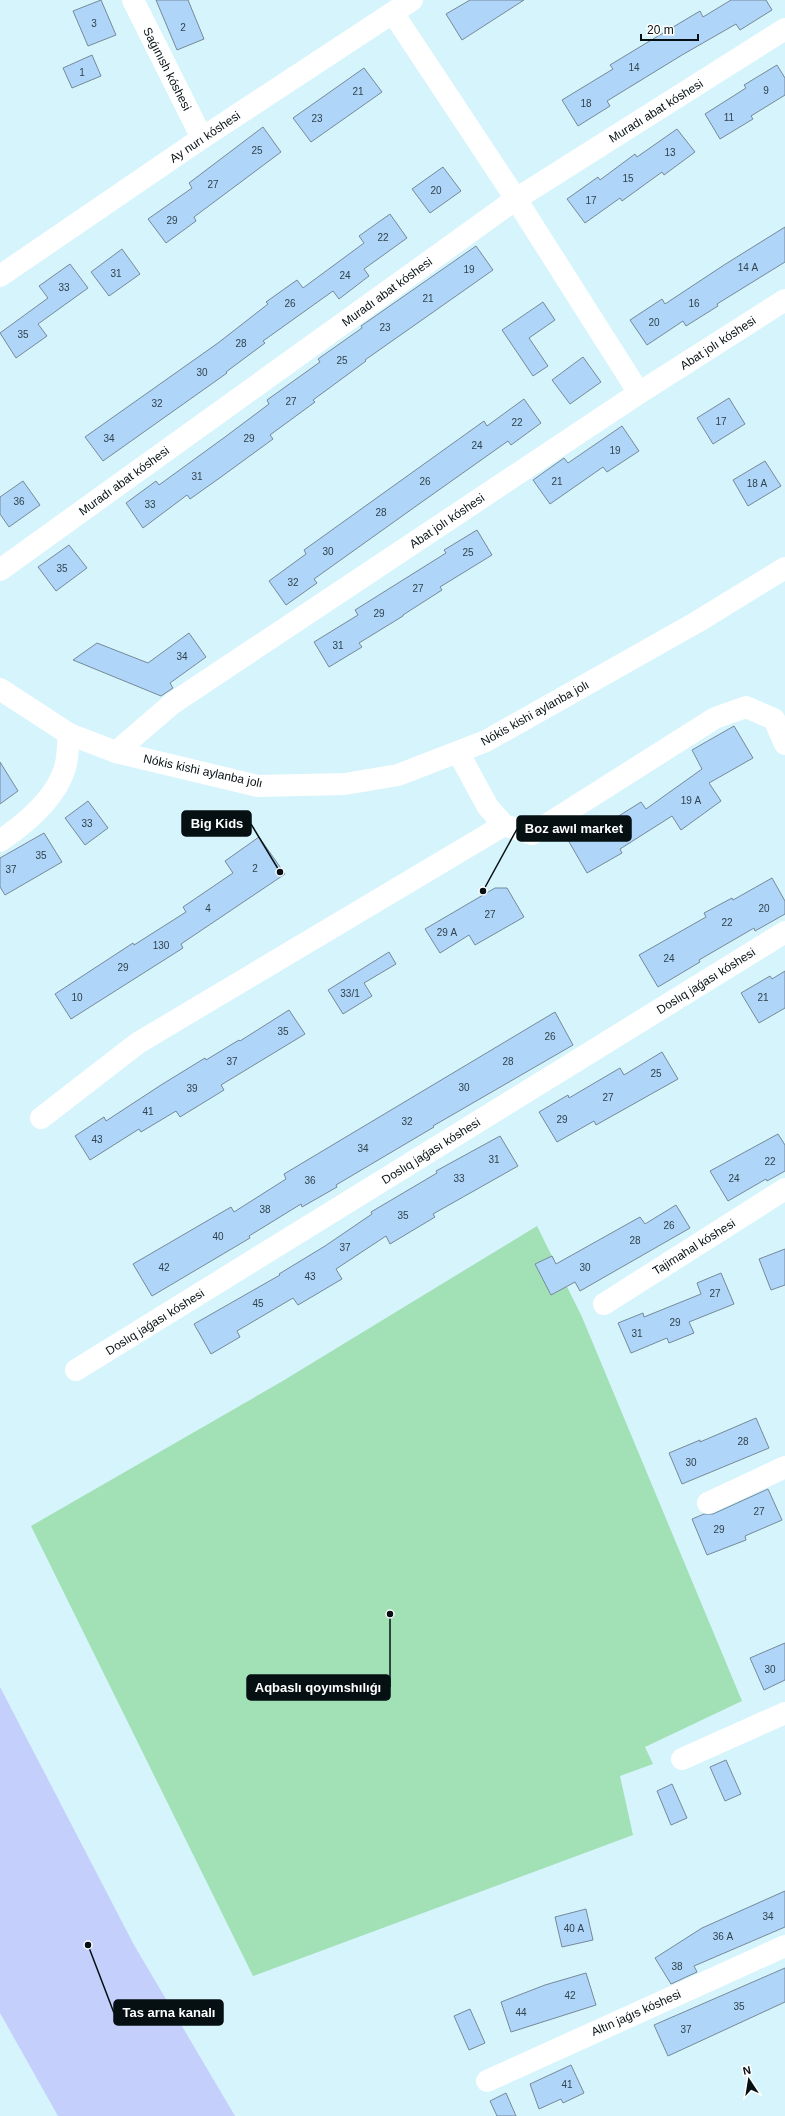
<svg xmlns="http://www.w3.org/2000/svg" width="785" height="2116" viewBox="0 0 785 2116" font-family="Helvetica,sans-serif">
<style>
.green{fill:#a2e0b6}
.water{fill:#c5cffc}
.building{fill:#afd6f9;stroke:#768999}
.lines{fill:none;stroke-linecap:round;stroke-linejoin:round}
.minor{stroke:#fff;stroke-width:22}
.major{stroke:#fff;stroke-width:22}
.labels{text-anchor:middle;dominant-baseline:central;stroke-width:3;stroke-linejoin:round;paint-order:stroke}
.number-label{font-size:10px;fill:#30424c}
.street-label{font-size:12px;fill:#061013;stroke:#fff}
.leader{fill:none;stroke:#061013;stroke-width:1.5}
.callout-dot{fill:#061013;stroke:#fff;stroke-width:1.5}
.callout{fill:#061013;stroke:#061013;stroke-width:1.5}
.callout-label{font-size:13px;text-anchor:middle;font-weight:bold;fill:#fff}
</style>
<rect width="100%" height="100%" fill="#d6f4fc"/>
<path class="green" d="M 537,1226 L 582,1317 L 742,1701 L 645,1747 L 653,1764 L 620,1776 L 633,1835 L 253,1976 L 31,1526 L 281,1382 Z"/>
<path class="water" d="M 0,1687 L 134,1945 L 235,2116 L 58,2116 L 0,2013 Z"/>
<path class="building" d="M 101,0 L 116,35 L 88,46 L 73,11 Z
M 156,0 L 188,0 L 204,39 L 177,50 Z
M 470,0 L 524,0 L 462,40 L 446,14 Z
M 731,0 L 766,0 L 772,10 L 740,30 L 736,24 L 682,55 L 607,101 L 610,106 L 578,126 L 562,100 L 613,69 L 610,65 L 643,45 L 700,11 L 703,17 Z
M 92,55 L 101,76 L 72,88 L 63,68 Z
M 777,65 L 785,78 L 785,95 L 751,116 L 753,119 L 720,139 L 705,114 L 746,88 L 744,85 Z
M 364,68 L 382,92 L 311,142 L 293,118 Z
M 263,127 L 281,152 L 194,217 L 196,221 L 166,243 L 148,219 L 192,188 L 189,183 Z
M 677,129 L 695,152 L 664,175 L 662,172 L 622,201 L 620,198 L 585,223 L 567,199 L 598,177 L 600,180 L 635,154 L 637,157 Z
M 443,167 L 461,191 L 430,213 L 412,189 Z
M 390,214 L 407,238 L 364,269 L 369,276 L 339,299 L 333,291 L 263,341 L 265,343 L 226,372 L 227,373 L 103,461 L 85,437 L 218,343 L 268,304 L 266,302 L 297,280 L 303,288 L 364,243 L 359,236 Z
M 785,227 L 785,262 L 717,304 L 718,306 L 686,326 L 683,321 L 647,345 L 630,320 L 662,299 L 665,304 L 724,265 Z
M 476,246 L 493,270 L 365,360 L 366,361 L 313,400 L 315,402 L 270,435 L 273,439 L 221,477 L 190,499 L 187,495 L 143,528 L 126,503 L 156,481 L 159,485 L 225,437 L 269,404 L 267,400 L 320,362 L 318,359 L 362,328 L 361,326 Z
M 122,249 L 140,274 L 109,296 L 91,272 Z
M 70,264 L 88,288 L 38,324 L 47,336 L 16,358 L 0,333 L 48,298 L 39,286 Z
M 543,302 L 555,320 L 529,338 L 548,366 L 533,376 L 502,330 Z
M 583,357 L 601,382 L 570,404 L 552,380 Z
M 729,398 L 745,424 L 713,444 L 697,418 Z
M 524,399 L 541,423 L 511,445 L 508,441 L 419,504 L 314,579 L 317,583 L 286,605 L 269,581 L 306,554 L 304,550 L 484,421 L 487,426 Z
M 622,426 L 639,451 L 607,472 L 603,467 L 550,504 L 533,480 L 564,458 L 568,463 Z
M 765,461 L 781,486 L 748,506 L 733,480 Z
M 23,481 L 40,505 L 9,527 L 0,514 L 0,497 Z
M 477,530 L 492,555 L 440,587 L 442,590 L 403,615 L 403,616 L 359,643 L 362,647 L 329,667 L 314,642 L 358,615 L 355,610 L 446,553 L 444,550 Z
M 69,545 L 87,568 L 56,591 L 38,567 Z
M 189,633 L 206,657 L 170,683 L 173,688 L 161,696 L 73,660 L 97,643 L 148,663 Z
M 734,726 L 753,758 L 709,783 L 721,801 L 681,830 L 672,816 L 620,849 L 622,853 L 587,873 L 568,840 L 603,821 L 606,824 L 641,802 L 646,809 L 702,769 L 692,750 Z
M 0,762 L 18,791 L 0,804 Z
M 88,801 L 108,828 L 85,845 L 65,818 Z
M 44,833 L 62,862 L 5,895 L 0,887 L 0,858 Z
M 259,837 L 285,874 L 181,944 L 183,948 L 71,1019 L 55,994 L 133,943 L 134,945 L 186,912 L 183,907 L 233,873 L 225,861 Z
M 772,878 L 785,901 L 785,914 L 755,931 L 754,928 L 699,960 L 700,962 L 658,987 L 639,955 L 706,917 L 704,913 L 732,898 L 733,900 Z
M 495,888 L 507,888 L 524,917 L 475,945 L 469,935 L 440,953 L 425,929 Z
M 389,952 L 396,964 L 364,983 L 372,996 L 343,1014 L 328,990 Z
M 785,971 L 785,1008 L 759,1023 L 741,993 L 770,976 L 772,979 Z
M 289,1010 L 305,1034 L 221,1085 L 224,1090 L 180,1117 L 176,1111 L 141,1132 L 139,1129 L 90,1160 L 75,1136 L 104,1117 L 106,1121 L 161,1085 L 205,1058 L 206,1060 L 239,1040 L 240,1041 Z
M 555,1012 L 573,1045 L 433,1126 L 434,1127 L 336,1185 L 337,1187 L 302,1207 L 301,1204 L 249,1236 L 250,1238 L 152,1296 L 133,1264 L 231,1207 L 234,1212 L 286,1179 L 284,1174 Z
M 662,1052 L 678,1079 L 596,1125 L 594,1121 L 557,1142 L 539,1112 L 568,1095 L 569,1098 L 620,1068 L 624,1075 Z
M 778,1134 L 785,1145 L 785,1171 L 767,1181 L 766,1179 L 728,1201 L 710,1171 Z
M 500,1136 L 518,1166 L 433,1214 L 435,1217 L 390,1244 L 386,1236 L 336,1269 L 342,1279 L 298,1305 L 293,1298 L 237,1331 L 240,1337 L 211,1354 L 194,1324 L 280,1275 L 279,1274 L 325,1246 L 372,1214 L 371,1212 L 437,1173 L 436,1171 Z
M 676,1205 L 690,1228 L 580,1291 L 575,1282 L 551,1295 L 535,1264 L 552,1256 L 556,1264 L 640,1217 L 645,1224 Z
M 785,1249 L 785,1285 L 771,1290 L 759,1259 Z
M 721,1273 L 734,1304 L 689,1322 L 694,1333 L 669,1343 L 667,1338 L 631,1353 L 618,1323 L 643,1313 L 644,1317 L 701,1294 L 697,1283 Z
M 756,1418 L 769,1448 L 682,1484 L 669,1453 L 700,1440 L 700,1442 Z
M 768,1489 L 782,1520 L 745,1536 L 746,1540 L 707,1555 L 692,1519 L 704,1514 L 713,1514 Z
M 785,1643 L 785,1680 L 764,1690 L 750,1658 Z
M 726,1760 L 741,1794 L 725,1801 L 710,1767 Z
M 672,1784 L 687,1818 L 671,1825 L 657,1791 Z
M 785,1891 L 785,1927 L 694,1966 L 697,1972 L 671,1984 L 655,1958 L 702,1928 Z
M 586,1909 L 593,1940 L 562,1947 L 555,1917 Z
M 785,1968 L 785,2002 L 668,2056 L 654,2025 Z
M 586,1973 L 596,2005 L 511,2032 L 501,2002 L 545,1985 Z
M 470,2009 L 485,2043 L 469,2050 L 454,2016 Z
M 571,2065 L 584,2093 L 563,2103 L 561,2099 L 539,2109 L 530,2084 Z
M 506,2093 L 516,2116 L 497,2116 L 490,2101 Z"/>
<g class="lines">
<path class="minor" d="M 133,0 L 202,138
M 393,13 L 516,199 L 639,393
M 0,276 L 202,138 L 412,0
M 0,570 L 516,199 L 785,29
M 116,752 L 173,703 L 639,393 L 785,300
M 458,752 L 488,807 L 504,825 L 532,834 L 715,718 L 746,707 L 774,719 L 785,744
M 0,841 C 25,824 56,798 65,768 C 68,757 68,745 69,734
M 41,1118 L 138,1043 L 504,825
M 604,1304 L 785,1189
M 76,1370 L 785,932
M 708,1503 L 785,1467
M 682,1759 L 785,1713
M 487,2081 L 785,1946"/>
<path class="major" d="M 0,689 L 69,734 L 116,752 L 258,786 L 345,784 L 398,775 L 486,741 L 697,622 L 785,568"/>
</g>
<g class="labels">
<g class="number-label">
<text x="94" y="23">3</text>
<text x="183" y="27">2</text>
<text x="634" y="67">14</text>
<text x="82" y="72">1</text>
<text x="766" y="90">9</text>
<text x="358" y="91">21</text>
<text x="586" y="103">18</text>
<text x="729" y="117">11</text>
<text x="317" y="118">23</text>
<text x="257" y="150">25</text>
<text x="670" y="152">13</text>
<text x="628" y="178">15</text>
<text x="213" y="184">27</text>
<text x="436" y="190">20</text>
<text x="591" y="200">17</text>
<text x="172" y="220">29</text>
<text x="383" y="237">22</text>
<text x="748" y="267">14 А</text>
<text x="469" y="269">19</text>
<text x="116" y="273">31</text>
<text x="345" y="275">24</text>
<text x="64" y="287">33</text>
<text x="428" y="298">21</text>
<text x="290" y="303">26</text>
<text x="694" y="303">16</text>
<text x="654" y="322">20</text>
<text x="385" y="327">23</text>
<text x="23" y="334">35</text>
<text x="241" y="343">28</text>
<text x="342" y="360">25</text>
<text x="202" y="372">30</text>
<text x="291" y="401">27</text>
<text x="157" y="403">32</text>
<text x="721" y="421">17</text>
<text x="517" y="422">22</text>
<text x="109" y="438">34</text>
<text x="249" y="438">29</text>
<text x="477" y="445">24</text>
<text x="615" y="450">19</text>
<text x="197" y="476">31</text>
<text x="425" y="481">26</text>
<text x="557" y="481">21</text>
<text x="757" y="483">18 А</text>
<text x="19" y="501">36</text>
<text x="150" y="504">33</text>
<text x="381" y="512">28</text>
<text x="328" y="551">30</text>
<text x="468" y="552">25</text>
<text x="62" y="568">35</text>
<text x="293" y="582">32</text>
<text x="418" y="588">27</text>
<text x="379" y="613">29</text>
<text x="338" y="645">31</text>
<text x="182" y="656">34</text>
<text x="691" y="800">19 А</text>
<text x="87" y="823">33</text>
<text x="41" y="855">35</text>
<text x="255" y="868">2</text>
<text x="11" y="869">37</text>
<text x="208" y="908">4</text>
<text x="764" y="908">20</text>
<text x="490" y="914">27</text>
<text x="727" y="922">22</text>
<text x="447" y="932">29 А</text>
<text x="161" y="945">130</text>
<text x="669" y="958">24</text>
<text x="123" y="967">29</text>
<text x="350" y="993">33/1</text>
<text x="77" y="997">10</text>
<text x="763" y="997">21</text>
<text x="283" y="1031">35</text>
<text x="550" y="1036">26</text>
<text x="232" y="1061">37</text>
<text x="508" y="1061">28</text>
<text x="656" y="1073">25</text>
<text x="464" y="1087">30</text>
<text x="192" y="1088">39</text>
<text x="608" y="1097">27</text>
<text x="148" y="1111">41</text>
<text x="562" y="1119">29</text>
<text x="407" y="1121">32</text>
<text x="97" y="1139">43</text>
<text x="363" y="1148">34</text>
<text x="494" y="1159">31</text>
<text x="770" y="1161">22</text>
<text x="459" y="1178">33</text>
<text x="734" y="1178">24</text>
<text x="310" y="1180">36</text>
<text x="265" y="1209">38</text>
<text x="403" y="1215">35</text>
<text x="669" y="1225">26</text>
<text x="218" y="1236">40</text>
<text x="635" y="1240">28</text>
<text x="345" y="1247">37</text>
<text x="164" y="1267">42</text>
<text x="585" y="1267">30</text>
<text x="310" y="1276">43</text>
<text x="715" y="1293">27</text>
<text x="258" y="1303">45</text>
<text x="675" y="1322">29</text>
<text x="637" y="1333">31</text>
<text x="743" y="1441">28</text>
<text x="691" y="1462">30</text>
<text x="759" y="1511">27</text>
<text x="719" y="1529">29</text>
<text x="770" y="1669">30</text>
<text x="768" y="1916">34</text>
<text x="574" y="1928">40 А</text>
<text x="723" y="1936">36 А</text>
<text x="677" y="1966">38</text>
<text x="570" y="1995">42</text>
<text x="739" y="2006">35</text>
<text x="521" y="2012">44</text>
<text x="686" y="2029">37</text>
<text x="567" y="2084">41</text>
</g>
<g class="street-label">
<text transform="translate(167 69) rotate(63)">Saǵınısh kóshesi</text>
<text transform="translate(656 111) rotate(-32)">Muradı abat kóshesi</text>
<text transform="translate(205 137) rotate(-34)">Ay nurı kóshesi</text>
<text transform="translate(387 292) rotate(-36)">Muradı abat kóshesi</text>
<text transform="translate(718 343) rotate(-33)">Abat jolı kóshesi</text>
<text transform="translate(124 481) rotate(-36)">Muradı abat kóshesi</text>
<text transform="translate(447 521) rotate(-34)">Abat jolı kóshesi</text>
<text transform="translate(535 713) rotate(-29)">Nókis kishi aylanba jolı</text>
<text transform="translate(203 771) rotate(12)">Nókis kishi aylanba jolı</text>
<text transform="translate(706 981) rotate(-32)">Doslıq jaǵası kóshesi</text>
<text transform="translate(431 1151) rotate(-32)">Doslıq jaǵası kóshesi</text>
<text transform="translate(694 1247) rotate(-32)">Tajimahal kóshesi</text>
<text transform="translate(155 1322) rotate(-32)">Doslıq jaǵası kóshesi</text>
<text transform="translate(636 2013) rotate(-24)">Altın jaǵıs kóshesi</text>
</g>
</g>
<path class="leader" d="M280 872L251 824M483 891L517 829M390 1614L390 1687M88 1945L114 2013"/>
<g class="callout-dot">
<circle cx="280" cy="872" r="4"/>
<circle cx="483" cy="891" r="4"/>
<circle cx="390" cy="1614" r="4"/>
<circle cx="88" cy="1945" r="4"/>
</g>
<g class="callout">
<rect x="182" y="811" width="69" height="25" rx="4"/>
<rect x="517" y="816" width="114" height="25" rx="4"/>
<rect x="247" y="1675" width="143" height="25" rx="4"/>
<rect x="114" y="2000" width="109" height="25" rx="4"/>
</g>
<g class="callout-label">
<text x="217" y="828">Big Kids</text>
<text x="574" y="833">Boz awıl market</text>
<text x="318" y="1692">Aqbaslı qoyımshılıǵı</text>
<text x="169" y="2017">Tas arna kanalı</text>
</g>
<g transform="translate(749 2080) rotate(348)" stroke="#ffffff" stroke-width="3" paint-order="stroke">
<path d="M0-3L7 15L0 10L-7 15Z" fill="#061013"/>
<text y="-6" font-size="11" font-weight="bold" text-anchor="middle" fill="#061013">N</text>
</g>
<path d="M641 34v6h57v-6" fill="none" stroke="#061013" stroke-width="2"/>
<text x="647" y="34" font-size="12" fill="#061013" stroke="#ffffff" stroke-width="3" paint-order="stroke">20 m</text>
</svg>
